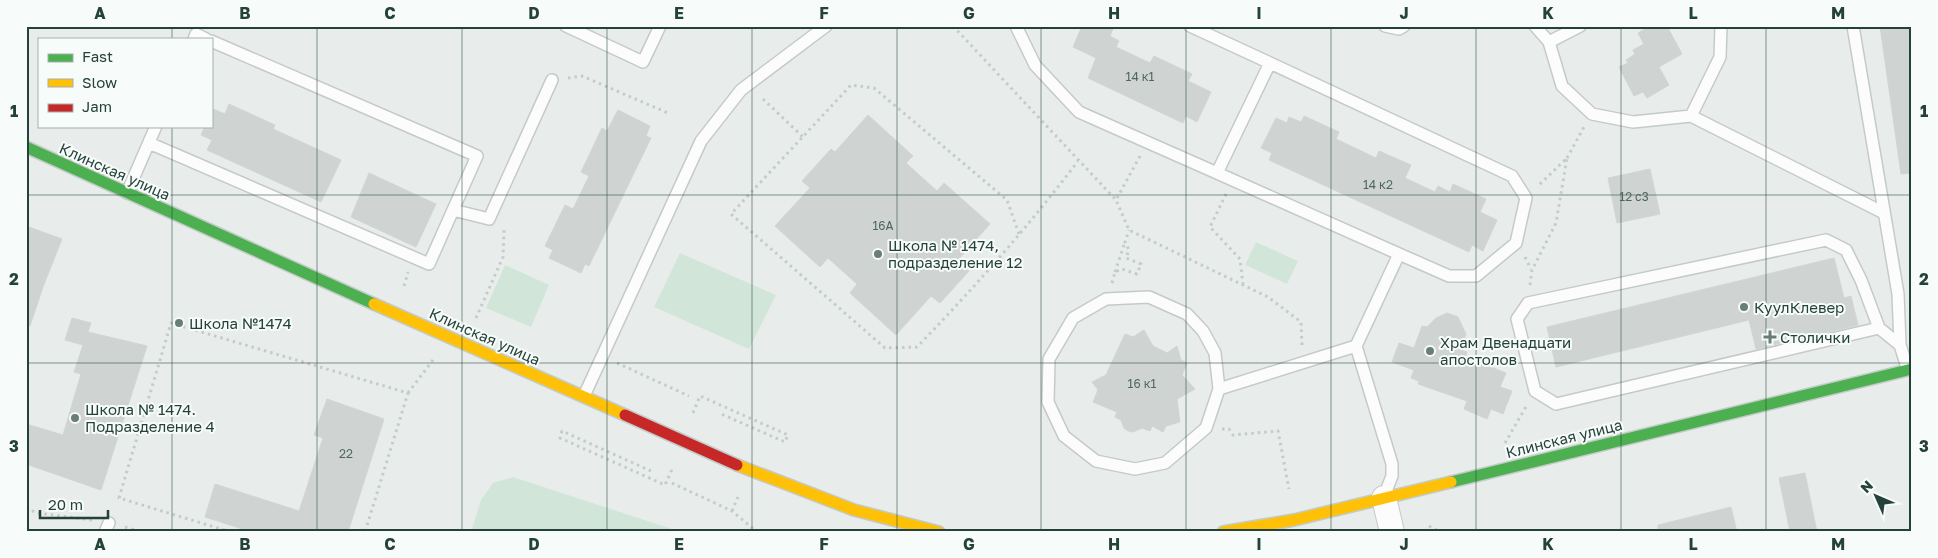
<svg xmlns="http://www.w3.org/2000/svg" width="1938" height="558" viewBox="0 0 1938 558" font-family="'Golos Text',sans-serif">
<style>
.green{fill:#d1e6d8}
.building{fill:#cfd4d2;stroke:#d1d6d4}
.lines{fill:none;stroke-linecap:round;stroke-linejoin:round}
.lane-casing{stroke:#c5cac8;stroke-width:14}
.street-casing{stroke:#c5cac8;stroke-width:26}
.fast-casing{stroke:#c3cbc8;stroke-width:14}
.slow-casing{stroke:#c3cbc8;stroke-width:14}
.jam-casing{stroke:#c3cbc8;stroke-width:14}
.path{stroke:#c3ccca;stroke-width:3;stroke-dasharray:2.5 4;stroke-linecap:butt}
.lane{stroke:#fcfcfc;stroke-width:11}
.street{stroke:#fcfcfc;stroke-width:24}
.fast{stroke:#4caf50;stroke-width:11}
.slow{stroke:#ffc107;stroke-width:11}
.jam{stroke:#c62828;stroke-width:11}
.grid{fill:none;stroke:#24423a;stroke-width:1;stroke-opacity:0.55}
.poi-dot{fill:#697e78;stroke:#f7fbf9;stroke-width:2}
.labels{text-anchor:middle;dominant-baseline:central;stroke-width:4;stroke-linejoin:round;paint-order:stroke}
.number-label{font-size:12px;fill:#506761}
.street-label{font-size:15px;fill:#24423a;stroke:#f7fbf9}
.poi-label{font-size:15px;fill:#24423a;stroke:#f7fbf9;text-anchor:start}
.neatline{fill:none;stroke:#24423a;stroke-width:2}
.grid-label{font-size:16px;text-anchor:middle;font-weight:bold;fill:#24423a}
</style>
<rect width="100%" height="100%" fill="#e8edeb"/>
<path class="green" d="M 1256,242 L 1298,261 L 1287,284 L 1245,265 Z
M 680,253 L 776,295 L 749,349 L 654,307 Z
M 505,265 L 549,285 L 531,327 L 486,308 Z
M 513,477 L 681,532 L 471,532 L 481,500 L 493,483 Z"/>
<path class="building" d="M 1082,26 L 1114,26 L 1110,36 L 1119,41 L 1116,47 L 1150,63 L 1154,56 L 1192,74 L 1188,81 L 1211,92 L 1197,122 L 1186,116 L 1183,123 L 1088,78 L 1096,58 L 1073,47 Z
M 1650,26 L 1667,26 L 1682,54 L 1659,67 L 1669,85 L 1647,98 L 1643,92 L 1634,96 L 1619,67 L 1628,63 L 1626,60 L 1635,54 L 1633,50 L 1644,44 L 1638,33 Z
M 1880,26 L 1912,26 L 1912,173 L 1901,174 Z
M 229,104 L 275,125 L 273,129 L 341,160 L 321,202 L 207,150 L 212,140 L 201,135 L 205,126 L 211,126 L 211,113 L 213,109 L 225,114 Z
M 618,110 L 650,126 L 646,136 L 651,138 L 589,266 L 585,264 L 581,273 L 549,258 L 553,250 L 545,246 L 565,205 L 573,209 L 589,176 L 581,172 L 602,128 L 607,131 Z
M 868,115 L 913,156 L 906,163 L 937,191 L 944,183 L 990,224 L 957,261 L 969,271 L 940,303 L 931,296 L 896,335 L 850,293 L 857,284 L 828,258 L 820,267 L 775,226 L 810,188 L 802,181 L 831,149 L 835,152 Z
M 1304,116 L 1339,132 L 1336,139 L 1376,158 L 1379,151 L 1411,165 L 1405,178 L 1435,192 L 1438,186 L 1450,192 L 1453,184 L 1486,199 L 1480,212 L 1497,220 L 1483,251 L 1472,245 L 1469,252 L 1269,160 L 1272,153 L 1261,148 L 1276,118 L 1287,123 L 1289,117 L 1301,122 Z
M 1650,169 L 1660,214 L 1617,223 L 1608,178 Z
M 369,173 L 436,204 L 416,247 L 351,217 Z
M 26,226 L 62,239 L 43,287 L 30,326 L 26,326 Z
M 1834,258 L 1844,298 L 1851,296 L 1858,325 L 1756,349 L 1749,320 L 1556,367 L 1547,327 Z
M 1447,313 L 1458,317 L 1466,334 L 1460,350 L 1467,352 L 1465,357 L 1506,373 L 1500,387 L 1512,391 L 1503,414 L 1491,409 L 1487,419 L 1464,409 L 1467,401 L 1418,384 L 1419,381 L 1411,378 L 1414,370 L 1392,362 L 1399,343 L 1414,348 L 1422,326 L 1427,327 L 1436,318 Z
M 72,318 L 91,323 L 88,332 L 147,346 L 101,490 L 26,464 L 26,424 L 63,435 L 81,374 L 74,372 L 83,345 L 65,340 Z
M 1144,330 L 1153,346 L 1167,353 L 1177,346 L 1181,360 L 1187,363 L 1182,375 L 1195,389 L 1177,399 L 1180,422 L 1166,426 L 1163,432 L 1152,426 L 1150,431 L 1142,428 L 1133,432 L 1128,431 L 1124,428 L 1121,420 L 1115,417 L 1117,412 L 1093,402 L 1098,390 L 1092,382 L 1106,375 L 1125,334 L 1133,337 Z
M 327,399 L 384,419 L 348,532 L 252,532 L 205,517 L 215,484 L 299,511 L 323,438 L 314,435 Z
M 1805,473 L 1817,532 L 1790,532 L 1779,478 Z
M 1731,507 L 1737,532 L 1658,532 L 1658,525 Z"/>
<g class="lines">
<g class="lane-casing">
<path id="lane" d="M 566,26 L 643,62 L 660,26
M 1016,26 L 1035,65 L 1079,112 L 1217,173
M 1190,26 L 1270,63 L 1217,173 L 1399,254 L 1356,346
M 1385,26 L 1399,29 L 1404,26
M 1535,26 L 1549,42 L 1562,86 L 1592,114 L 1633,122 L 1691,116 L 1884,213
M 1853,26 L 1898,294 L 1900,345 L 1908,370
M 194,39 L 196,34 L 206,39
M 1549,42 L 1580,26
M 1270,63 L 1512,176 L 1526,198 L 1516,243 L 1476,276 L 1449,276 L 1399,254
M 1691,116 L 1720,57 L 1721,26
M 149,143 L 429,264 L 477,156 L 211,41
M 127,193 L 156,126
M 453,210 L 489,219 L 552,80
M 1879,328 L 1861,280 L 1846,250 L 1826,240 L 1528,303 L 1517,319 L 1535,391 L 1556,404 L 1879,328 L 1900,345
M 1219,389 L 1215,353 L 1203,331 L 1187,314 L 1149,297 L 1106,299 L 1073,318 L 1049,359 L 1048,402 L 1064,436 L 1096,461 L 1135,469 L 1165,463 L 1206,428 L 1219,389 L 1356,346 L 1392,464 L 1392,476 L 1384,496
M 584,396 L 701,141 L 741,90 L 826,26
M 105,532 L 109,523"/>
</g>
<g class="street-casing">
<path id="street" d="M 1384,498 L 1392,532"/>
</g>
<g class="fast-casing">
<path id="fast" d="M 26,147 L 374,304
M 1451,482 L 1912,369"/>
</g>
<g class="slow-casing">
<path id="slow" d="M 374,304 L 625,415
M 737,465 L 854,510 L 939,532
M 1223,532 L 1294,520 L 1451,482"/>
</g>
<g class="jam-casing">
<path id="jam" d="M 625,415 L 737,465"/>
</g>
<path class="path" d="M 953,26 L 1116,200
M 568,78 L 582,76 L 668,113
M 763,99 L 803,137
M 1140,156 L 1116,200 L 1129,230 L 1268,297 L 1301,322 L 1302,345
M 1567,158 L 1584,127
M 1226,194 L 1210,227 L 1240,259 L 1243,284
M 1019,234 L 1007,200 L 874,88 L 851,85 L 731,214 L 885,348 L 917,347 C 974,288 1028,227 1078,161
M 1525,257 L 1531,269
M 1115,272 L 1125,242
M 1112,283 L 1115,272 L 1122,269 L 1137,274 L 1141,264 L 1126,258 L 1129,250 L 1125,242 L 1129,230
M 1530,285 L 1532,270 L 1556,223 L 1567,158 L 1538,186
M 404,286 L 408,272
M 476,318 L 503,257 L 504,230 L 502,228
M 617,363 L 689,396
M 408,393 L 433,360
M 693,413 L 700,396 L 788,435 L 785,442 L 719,413
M 1222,429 L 1229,429 L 1233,435 L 1278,431 L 1289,489
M 1505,443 L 1527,405
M 651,471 L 562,431 L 560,438 L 665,485 L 673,467
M 672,483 L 732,511 L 757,532
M 26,508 L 37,513 L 92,520
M 732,511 L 738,497
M 1429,526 L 1440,532
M 125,527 L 141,532
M 231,532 L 119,498 L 171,323 L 408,393 L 365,532"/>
<use href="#lane" class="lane"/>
<use href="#street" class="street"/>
<use href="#fast" class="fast"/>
<use href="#slow" class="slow"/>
<use href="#jam" class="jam"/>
</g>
<path class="grid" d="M 172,26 L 172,39M 317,26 L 317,532M 462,26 L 462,532M 607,26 L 607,532M 752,26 L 752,532M 897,26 L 897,532M 1041,26 L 1041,532M 1186,26 L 1186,532M 1331,26 L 1331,532M 1476,26 L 1476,532M 1621,26 L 1621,532M 1766,26 L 1766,532M 172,126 L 172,532M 26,195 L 1912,195M 26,363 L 1912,363"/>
<g class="poi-dot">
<circle cx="878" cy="254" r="5"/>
<circle cx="1744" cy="307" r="5"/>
<circle cx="179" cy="323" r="5"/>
<path d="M1767.5 329.5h5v5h5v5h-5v5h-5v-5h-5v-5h5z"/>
<circle cx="1430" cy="351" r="5"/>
<circle cx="75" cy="418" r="5"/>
</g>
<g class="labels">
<g class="number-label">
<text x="1140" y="76">14 к1</text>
<text x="1378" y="184">14 к2</text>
<text x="1634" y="196">12 с3</text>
<text x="883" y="225">16А</text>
<text x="1142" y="383">16 к1</text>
<text x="346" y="453">22</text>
</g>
<g class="street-label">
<text transform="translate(115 171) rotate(24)">Клинская улица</text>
<text transform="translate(485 336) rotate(24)">Клинская улица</text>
<text transform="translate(1564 438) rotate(-14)">Клинская улица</text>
</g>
<g class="poi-label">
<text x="888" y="245">Школа № 1474,<tspan x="888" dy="17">подразделение 12</tspan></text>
<text x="1754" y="307">КуулКлевер</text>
<text x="189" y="323">Школа №1474</text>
<text x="1780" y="337">Столички</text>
<text x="1440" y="342">Храм Двенадцати<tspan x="1440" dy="17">апостолов</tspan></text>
<text x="85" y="409">Школа № 1474.<tspan x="85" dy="17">Подразделение 4</tspan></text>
</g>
</g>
<rect width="1938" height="558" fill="none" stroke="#f7fbf9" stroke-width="55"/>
<rect x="38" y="38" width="175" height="90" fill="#f7fbf9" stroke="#a3b1ad"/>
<rect x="48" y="54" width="25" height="8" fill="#4caf50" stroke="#a3b1ad"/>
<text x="82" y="62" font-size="15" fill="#24423a">Fast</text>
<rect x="48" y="79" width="25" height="8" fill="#ffc107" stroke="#a3b1ad"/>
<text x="82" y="88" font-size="15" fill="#24423a">Slow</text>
<rect x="48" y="104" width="25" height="8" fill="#c62828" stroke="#a3b1ad"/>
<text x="82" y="112" font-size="15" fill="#24423a">Jam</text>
<g transform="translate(1876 496) rotate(315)" stroke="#f7fbf9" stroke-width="4" paint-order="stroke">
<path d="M0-4L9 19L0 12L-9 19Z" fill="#24423a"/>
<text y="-8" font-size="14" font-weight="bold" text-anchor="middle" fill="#24423a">N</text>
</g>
<path d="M40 510v8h68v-8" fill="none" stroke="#24423a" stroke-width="2.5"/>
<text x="48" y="510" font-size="15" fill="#24423a" stroke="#f7fbf9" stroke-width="4" paint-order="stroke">20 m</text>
<rect x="28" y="28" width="1882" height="502" class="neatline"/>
<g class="grid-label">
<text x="100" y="19">A</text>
<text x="245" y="19">B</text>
<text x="390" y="19">C</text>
<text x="534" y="19">D</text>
<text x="679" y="19">E</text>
<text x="824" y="19">F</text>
<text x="969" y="19">G</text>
<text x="1114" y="19">H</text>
<text x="1259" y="19">I</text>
<text x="1404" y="19">J</text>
<text x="1548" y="19">K</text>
<text x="1693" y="19">L</text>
<text x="1838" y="19">M</text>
<text x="14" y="117">1</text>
<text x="1924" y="117">1</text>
<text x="14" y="285">2</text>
<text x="1924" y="285">2</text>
<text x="14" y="452">3</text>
<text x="1924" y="452">3</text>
<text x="100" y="550">A</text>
<text x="245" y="550">B</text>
<text x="390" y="550">C</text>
<text x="534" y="550">D</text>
<text x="679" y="550">E</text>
<text x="824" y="550">F</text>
<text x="969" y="550">G</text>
<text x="1114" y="550">H</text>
<text x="1259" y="550">I</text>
<text x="1404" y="550">J</text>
<text x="1548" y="550">K</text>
<text x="1693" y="550">L</text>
<text x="1838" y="550">M</text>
</g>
</svg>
